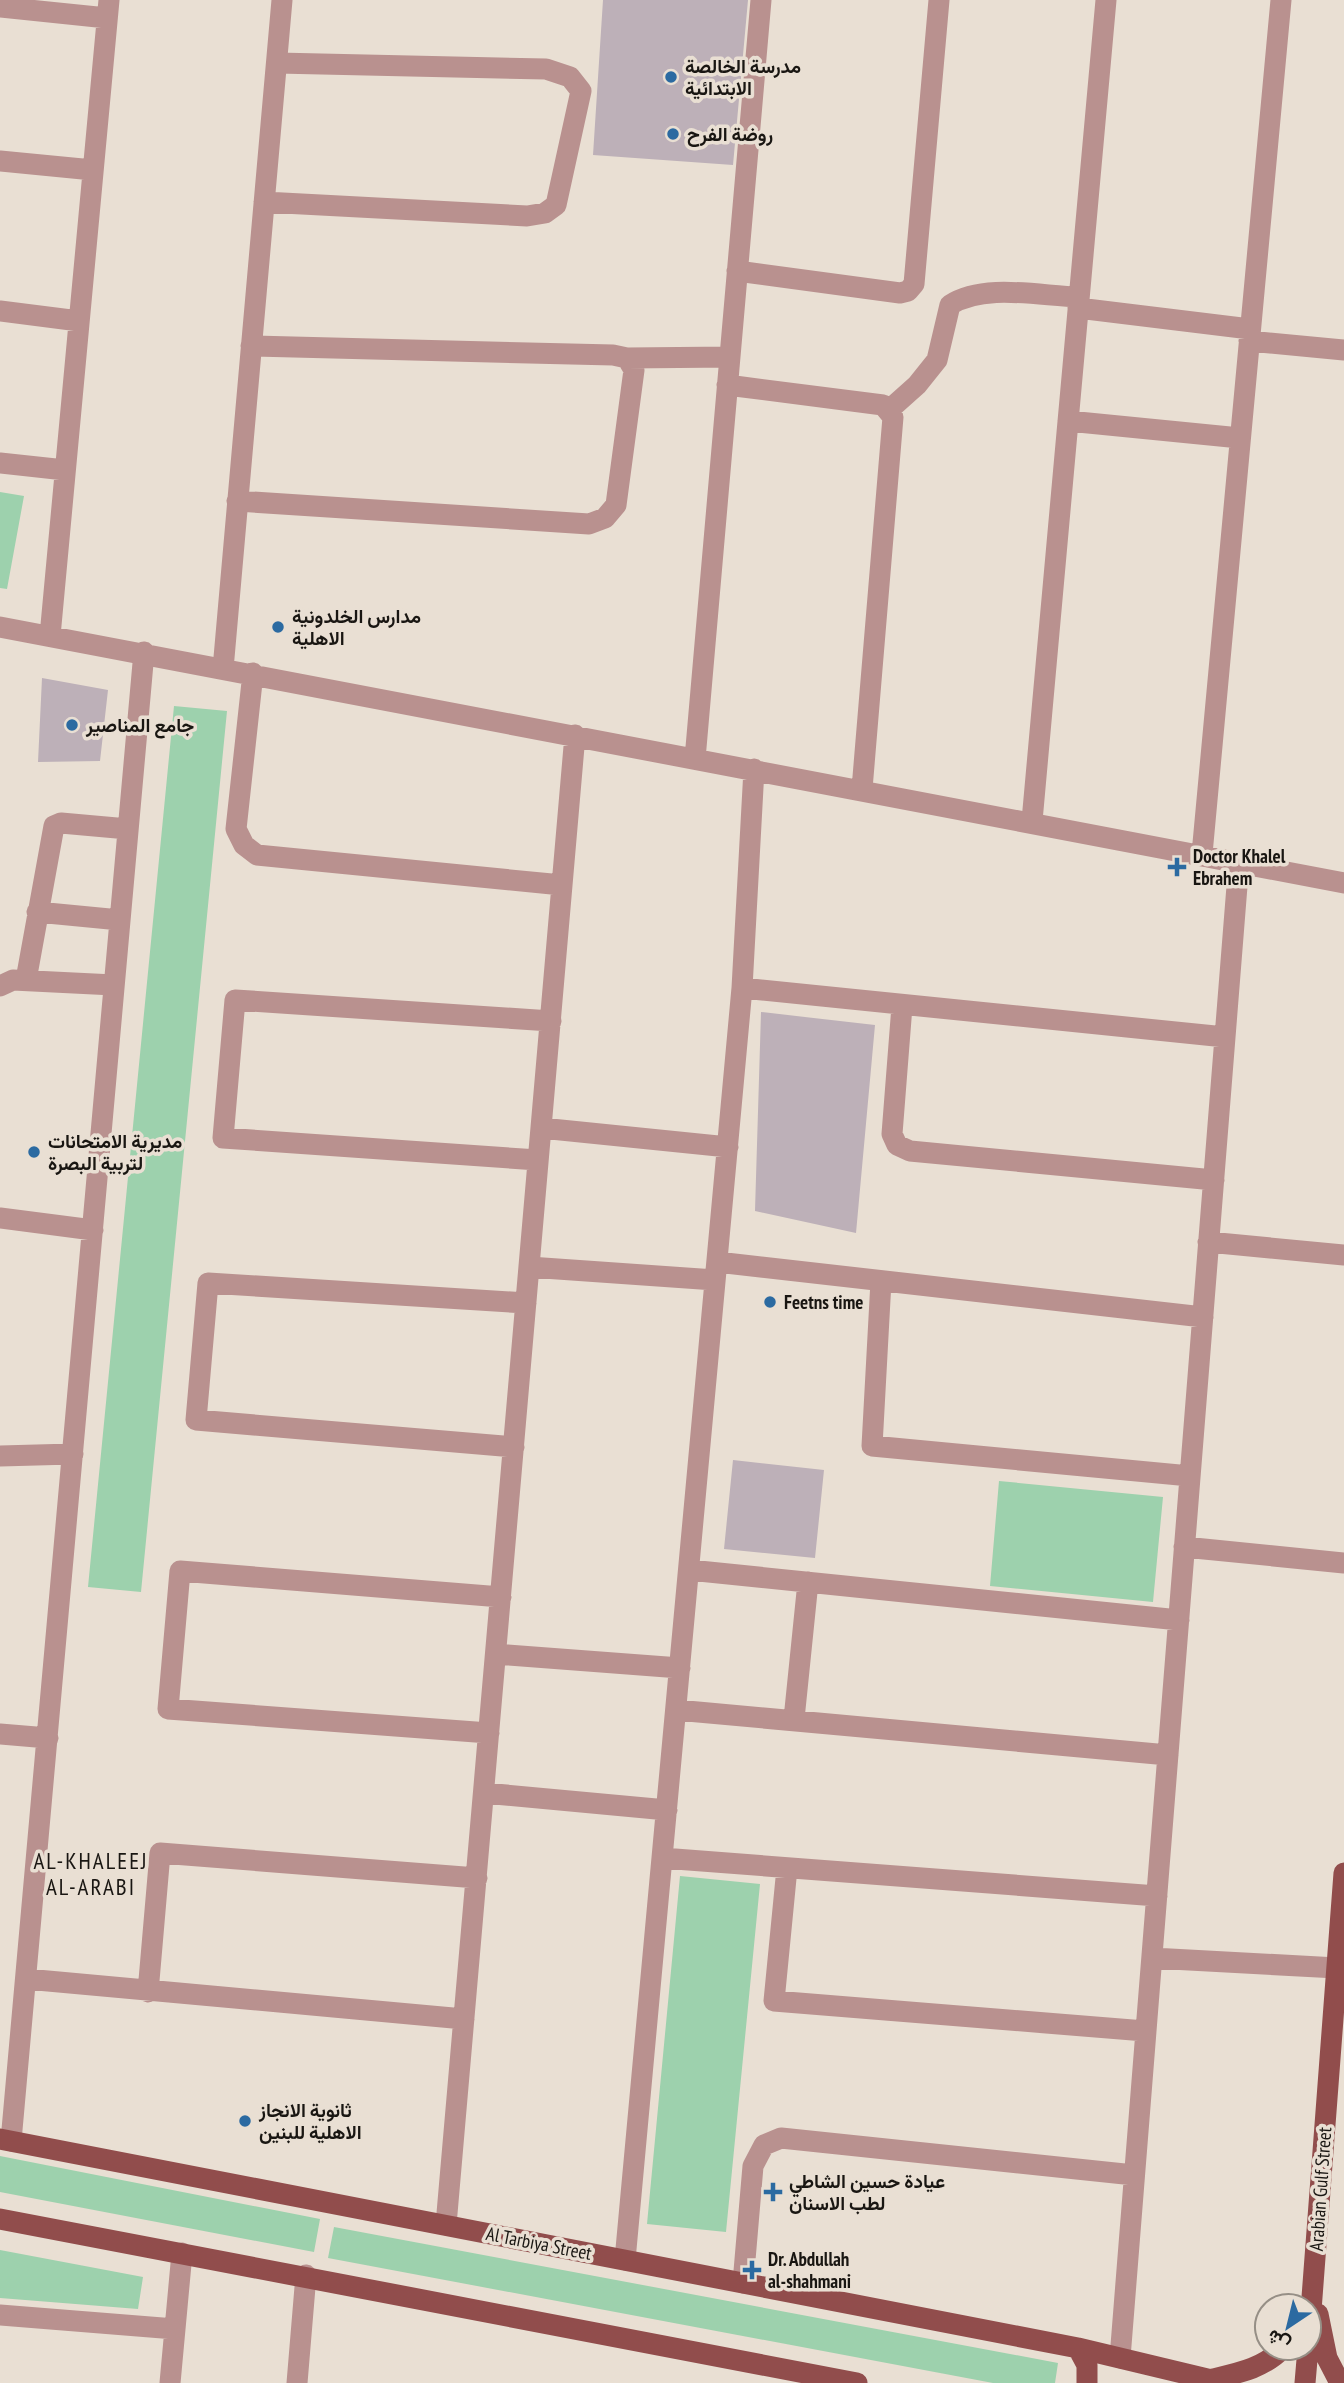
<svg xmlns="http://www.w3.org/2000/svg" width="1344" height="2383" viewBox="0 0 1344 2383" font-family="'PT Sans Narrow',Vazirmatn,sans-serif">
<style>
.green{fill:#9dd1ad}
.building{fill:#bdb0b8}
.lines{fill:none;stroke-linecap:round;stroke-linejoin:round}
.minor{stroke:#b9918f;stroke-width:21}
.major{stroke:#914d4c;stroke-width:21}
.poi-dot{fill:#2b6aa1;stroke:#e9dfd3;stroke-width:2.5}
.labels{text-anchor:middle;dominant-baseline:central;stroke-width:7;stroke-linejoin:round;paint-order:stroke}
.poi-label{font-size:19px;font-weight:bold;fill:#191612;stroke:#e9dfd3;text-anchor:start}
.street-label{font-size:19px;fill:#191612;stroke:#e9dfd3}
.quarter-label{font-size:23px;letter-spacing:2px;fill:#191612;stroke:#e9dfd3}
</style>
<rect width="100%" height="100%" fill="#e9dfd3"/>
<path class="green" d="M 0,492 L 24,496 L 7,589 L 0,588 Z
M 174,706 L 227,711 L 141,1592 L 88,1587 Z
M 999,1481 L 1163,1497 L 1153,1602 L 990,1586 Z
M 680,1876 L 760,1884 L 726,2232 L 647,2224 Z
M 0,2156 L 320,2219 L 314,2252 L 0,2192 Z
M 334,2227 L 1058,2363 L 1055,2383 L 993,2383 L 328,2258 Z
M 0,2250 L 143,2277 L 138,2309 L 0,2298 Z"/>
<path class="building" d="M 603,0 L 748,0 L 733,165 L 593,155 Z
M 42,678 L 108,690 L 100,761 L 38,762 Z
M 761,1012 L 875,1025 L 856,1233 L 755,1211 Z
M 733,1460 L 824,1470 L 815,1558 L 724,1549 Z"/>
<g class="lines">
<path class="minor" d="M 0,7 L 107,18
M 0,161 L 93,170
M 264,202 L 527,216 L 545,213 L 556,205 L 581,91 L 570,77 L 546,69 L 277,63
M 737,271 L 900,293 L 908,291 L 914,284 L 939,0
M 1078,308 L 1250,329
M 0,311 L 79,321
M 1249,341 L 1344,350
M 627,358 L 730,357
M 727,385 L 883,405 L 893,417 L 862,789
M 889,410 L 917,385 L 937,360 L 950,305 C 984,283 1040,296 1079,297
M 1068,421 L 1240,438
M 0,463 L 65,470
M 237,501 L 589,524 L 605,518 L 616,505 L 634,370 L 627,358 L 613,355 L 251,346
M 0,627 L 1344,883
M 50,636 L 109,0
M 223,669 L 282,0
M 253,673 L 236,829 L 244,845 L 257,855 L 562,885
M 695,759 L 761,0
M 1032,821 L 1106,0
M 1202,854 L 1281,0
M 37,912 L 120,920
M 26,980 L 54,826 L 61,823 L 128,829
M 0,986 L 13,980 L 114,985
M 742,988 L 1225,1037
M 902,1006 L 892,1134 L 897,1145 L 910,1151 L 1214,1180
M 541,1128 L 728,1147
M 538,1160 L 223,1138 L 235,1000 L 551,1021
M 0,1218 L 93,1230
M 1208,1242 L 1344,1255
M 717,1262 L 1203,1317
M 529,1267 L 715,1280
M 881,1281 L 872,1446 L 1190,1476
M 514,1447 L 196,1420 L 208,1283 L 526,1303
M 0,1456 L 73,1454
M 1184,1547 L 1344,1563
M 689,1570 L 1179,1620
M 496,1654 L 680,1668
M 676,1710 L 1168,1755
M 794,1719 L 808,1582
M 489,1733 L 168,1709 L 180,1571 L 501,1597
M 0,1734 L 48,1738
M 484,1793 L 667,1810
M 662,1858 L 1157,1896
M 787,1868 L 774,2001 L 1145,2031
M 1152,1958 L 1337,1968
M 26,1979 L 464,2019
M 148,1992 L 160,1853 L 477,1878
M 11,2141 L 144,652
M 446,2225 L 575,735
M 625,2260 L 742,988 L 754,769
M 743,2283 L 753,2166 L 764,2145 L 781,2138 L 1134,2175
M 0,2315 L 175,2329
M 1120,2358 L 1239,861
M 170,2383 L 182,2253
M 297,2383 L 306,2275"/>
<path class="major" d="M 0,2139 L 1078,2348 L 1224,2383
M 0,2219 L 857,2383
M 1318,2314 L 1327,2358 L 1340,2383
M 1309,2337 L 1344,1873
M 1078,2348 L 1087,2365 L 1087,2383
M 1213,2379 C 1239,2373 1264,2368 1283,2348
M 1305,2383 L 1308,2348"/>
</g>
<g class="poi-dot">
<circle cx="671" cy="77" r="7"/>
<circle cx="673" cy="134" r="7"/>
<circle cx="278" cy="627" r="7"/>
<circle cx="72" cy="725" r="7"/>
<path d="M1173.5 856.5h7v7h7v7h-7v7h-7v-7h-7v-7h7z"/>
<circle cx="34" cy="1152" r="7"/>
<circle cx="770" cy="1302" r="7"/>
<circle cx="245" cy="2121" r="7"/>
<path d="M769.5 2181.5h7v7h7v7h-7v7h-7v-7h-7v-7h7z"/>
<path d="M748.5 2259.5h7v7h7v7h-7v7h-7v-7h-7v-7h7z"/>
</g>
<g class="labels">
<g class="poi-label">
<text x="685" y="66">مدرسة الخالصة<tspan x="685" dy="22">الابتدائية</tspan></text>
<text x="687" y="134">روضة الفرح</text>
<text x="292" y="616">مدارس الخلدونية<tspan x="292" dy="22">الاهلية</tspan></text>
<text x="86" y="725">جامع المناصير</text>
<text x="1193" y="856">Doctor Khalel<tspan x="1193" dy="22">Ebrahem</tspan></text>
<text x="48" y="1141">مديرية الامتحانات<tspan x="48" dy="22">لتربية البصرة</tspan></text>
<text x="784" y="1302">Feetns time</text>
<text x="259" y="2110">ثانوية الانجاز<tspan x="259" dy="22">الاهلية للبنين</tspan></text>
<text x="789" y="2181">عيادة حسين الشاطي<tspan x="789" dy="22">لطب الاسنان</tspan></text>
<text x="768" y="2259">Dr. Abdullah<tspan x="768" dy="22">al-shahmani</tspan></text>
</g>
<g class="street-label">
<text transform="translate(1320 2189) rotate(-86)">Arabian Gulf Street</text>
<text transform="translate(539 2243) rotate(11)">Al Tarbiya Street</text>
</g>
<g class="quarter-label">
<text x="91" y="1860">AL-KHALEEJ<tspan x="91" dy="26">AL-ARABI</tspan></text>
</g>
</g>
<g transform="translate(1288 2327) rotate(215)"><circle r="33" fill="#e9dfd3" stroke="#968f86" stroke-width="2"/>
<path d="M0-5L12 26L0 18L-12 26Z" fill="#2b6aa1"/>
<text y="-10" font-size="19" font-weight="bold" text-anchor="middle" fill="#191612">ش</text>
</g>
</svg>
